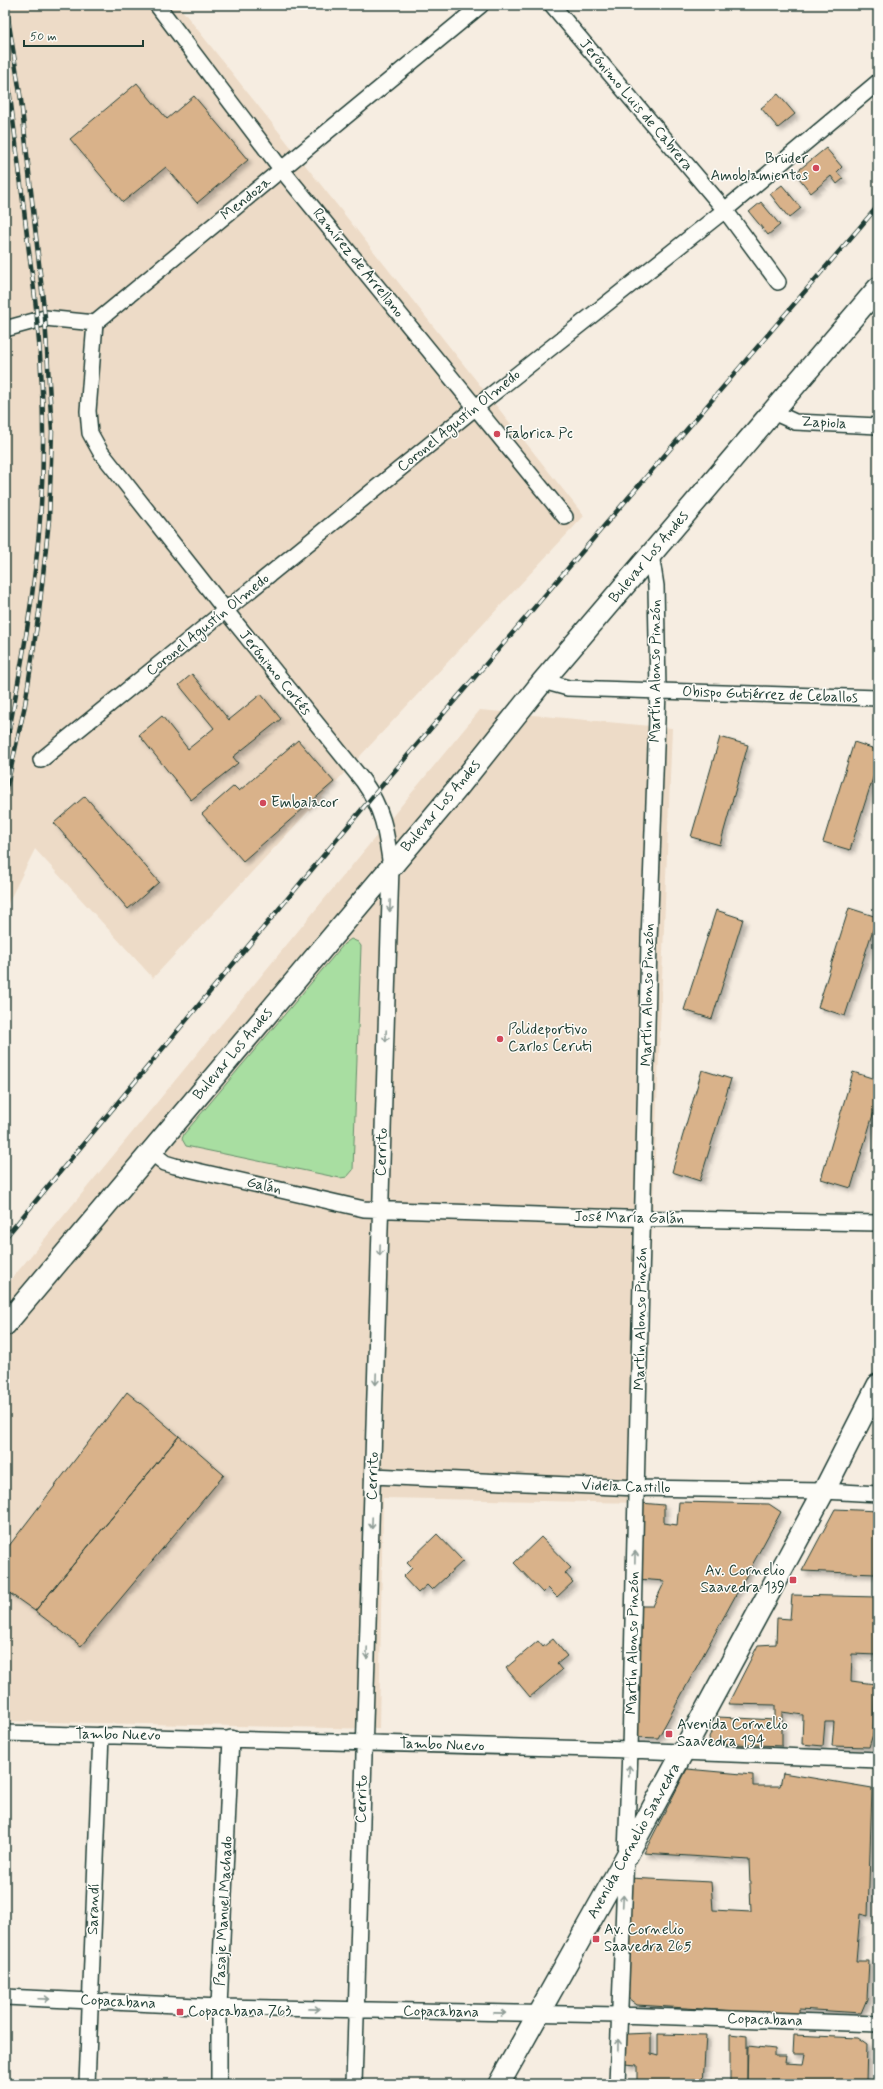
<svg xmlns="http://www.w3.org/2000/svg" width="883" height="2089" viewBox="0 0 883 2089" font-family="Mynerve,sans-serif">
<style>
.built{fill:#eddbc7}
.green{fill:#a8dea1;stroke:#648e6a}
.building{fill:#d9b28a;stroke:#1f3d34;filter:url(#shadow)}
.lines{fill:none;stroke-linecap:round;stroke-linejoin:round}
.minor-casing{stroke:#1f3d34;stroke-width:18}
.secondary-casing{stroke:#1f3d34;stroke-width:24}
.minor{stroke:#fdfcf7;stroke-width:15}
.secondary{stroke:#fdfcf7;stroke-width:21}
.rail-casing{stroke:#1f3d34;stroke-width:4.5}
.rail{stroke:#fdfcf7;stroke-width:3;stroke-dasharray:9;stroke-linecap:butt}
.oneway{stroke:#8e9c96}
.poi-dot{fill:#d1495b;stroke:#fdfcf7;stroke-width:1.5}
.labels{text-anchor:middle;dominant-baseline:central;stroke-width:3;stroke-linejoin:round;paint-order:stroke}
.street-label{font-size:15px;fill:#1f3d34;stroke:#fdfcf7}
.poi-label{font-size:15px;fill:#1f3d34;stroke:#fdfcf7;text-anchor:start}
</style>
<defs>
<filter id="shadow"><feDropShadow dx="3.5" dy="3.5" stdDeviation="2" flood-color="#0004"/></filter>
</defs>
<rect width="100%" height="100%" fill="#f6ede1"/>
<filter id="ink" filterUnits="userSpaceOnUse"><feTurbulence type="fractalNoise" baseFrequency=".025" numOctaves="2"/><feDisplacementMap in="SourceGraphic" scale="8" xChannelSelector="R" yChannelSelector="G"/><feConvolveMatrix kernelMatrix="1 2 1 2 8 2 1 2 1" color-interpolation-filters="sRGB"/></filter>
<g filter="url(#ink)">
<path class="built" d="M 5,5 L 178,5 L 584,516 L 153,978 L 35,849 L 5,909 Z
M 480,710 L 672,728 L 641,1503 L 383,1498 L 379,1729 L 5,1721 L 5,1287 Z"/>
<path class="green" d="M 351,939 L 358,942 L 361,946 L 353,1170 L 347,1177 L 340,1178 L 186,1146 L 182,1139 L 184,1134 L 344,944 Z"/>
<path class="building" d="M 137,83 L 167,119 L 194,96 L 248,160 L 197,203 L 166,167 L 123,202 L 70,139 Z
M 778,94 L 795,114 L 778,128 L 761,108 Z
M 826,148 L 842,167 L 837,172 L 843,179 L 837,184 L 831,176 L 811,193 L 795,173 Z
M 782,185 L 801,208 L 789,218 L 770,194 Z
M 761,202 L 780,225 L 768,235 L 749,212 Z
M 192,674 L 229,720 L 261,694 L 281,719 L 233,757 L 238,763 L 191,800 L 139,735 L 162,716 L 188,749 L 214,728 L 179,685 Z
M 720,737 L 748,745 L 720,845 L 691,837 Z
M 298,740 L 334,782 L 243,861 L 202,814 L 234,786 L 239,791 Z
M 854,742 L 878,750 L 878,762 L 850,850 L 823,842 Z
M 85,796 L 159,882 L 128,909 L 54,823 Z
M 849,908 L 877,917 L 845,1016 L 818,1007 Z
M 716,910 L 743,919 L 712,1019 L 684,1010 Z
M 702,1070 L 731,1079 L 700,1181 L 672,1172 Z
M 853,1072 L 878,1080 L 878,1098 L 851,1188 L 821,1179 Z
M 127,1392 L 179,1436 L 35,1611 L 5,1590 L 5,1551 Z
M 179,1436 L 224,1475 L 81,1646 L 35,1611 Z
M 679,1502 L 769,1504 L 781,1512 L 658,1738 L 635,1737 L 638,1606 L 653,1606 L 665,1581 L 637,1579 L 641,1503 L 664,1505 L 664,1523 L 677,1525 Z
M 835,1509 L 878,1511 L 875,1574 L 802,1571 Z
M 437,1534 L 463,1561 L 432,1590 L 427,1585 L 418,1593 L 403,1577 L 412,1568 L 407,1563 Z
M 541,1537 L 571,1568 L 565,1573 L 573,1582 L 557,1597 L 548,1588 L 543,1593 L 514,1563 Z
M 792,1595 L 877,1597 L 877,1655 L 852,1654 L 851,1681 L 875,1684 L 873,1734 L 869,1747 L 832,1746 L 834,1722 L 825,1722 L 823,1746 L 802,1744 L 803,1715 L 782,1712 L 782,1746 L 710,1743 L 709,1737 L 718,1717 L 775,1720 L 775,1705 L 728,1704 L 758,1645 L 776,1644 L 777,1618 L 790,1619 Z
M 553,1639 L 567,1656 L 557,1664 L 562,1670 L 530,1697 L 506,1668 L 538,1641 L 543,1647 Z
M 687,1769 L 753,1775 L 753,1786 L 780,1786 L 783,1773 L 872,1788 L 868,1916 L 860,1914 L 856,1961 L 869,1961 L 867,1999 L 861,2013 L 799,2009 L 799,2015 L 637,2005 L 628,1998 L 629,1878 L 711,1882 L 713,1910 L 751,1912 L 749,1860 L 644,1853 Z
M 651,2033 L 651,2054 L 658,2056 L 658,2034 L 706,2035 L 703,2084 L 637,2084 L 637,2065 L 625,2064 L 627,2034 Z
M 730,2034 L 747,2036 L 747,2084 L 730,2084 Z
M 794,2035 L 857,2038 L 867,2045 L 866,2081 L 853,2081 L 853,2084 L 781,2084 L 781,2080 L 765,2079 L 764,2084 L 747,2082 L 748,2046 L 775,2049 L 775,2056 L 786,2056 L 785,2063 L 803,2064 L 805,2054 L 793,2054 Z"/>
<g class="lines">
<g class="minor-casing">
<path id="minor" d="M 157,5 L 282,170 L 565,517
M 552,5 L 725,210 L 778,282
M 5,329 L 45,318 L 95,323
M 773,412 L 795,422 L 878,426
M 543,681 L 568,688 L 878,698
M 41,760 L 476,407 L 725,210 L 878,82
M 151,1152 L 165,1163 L 175,1166 L 364,1209 L 623,1218 L 878,1223
M 373,1476 L 637,1488 L 824,1491 L 878,1494
M 5,1733 L 630,1750 L 878,1760
M 5,1997 L 219,2007 L 618,2015 L 878,2024
M 87,2084 L 101,1735
M 219,2084 L 219,2007 L 231,1738
M 354,2084 L 391,867 C 386,832 384,811 363,781 L 226,611 L 100,451 L 90,433 L 88,411 L 95,323 L 481,5
M 617,2084 L 630,1750 L 649,941 L 658,691 L 656,586 L 651,554"/>
</g>
<g class="secondary-casing">
<path id="secondary" d="M 5,1325 L 456,790 L 543,681 L 878,288
M 499,2084 L 625,1859 L 824,1491 L 878,1385"/>
</g>
<use href="#minor" class="minor"/>
<use href="#secondary" class="secondary"/>
<g class="rail-casing">
<path id="rail" d="M 5,58 C 13,117 20,176 27,235 C 30,263 35,291 37,319 C 43,380 45,443 41,505 C 36,588 21,670 5,751
M 5,795 L 25,705 L 39,612 L 49,520 L 52,432 L 45,318 L 21,100 L 6,5
M 5,1238 L 373,796 L 878,206"/>
</g>
<use href="#rail" class="rail"/>
</g>
<defs><path id="oneway-shaft" d="M-6 0H5M1.5-3L5.5 0L1.5 3" fill="none" stroke-width="1.6" stroke-linecap="round" stroke-linejoin="round"/></defs>
<g class="oneway">
<use href="#oneway-shaft" transform="translate(390 906) rotate(92)"/>
<use href="#oneway-shaft" transform="translate(386 1036) rotate(92)"/>
<use href="#oneway-shaft" transform="translate(380 1250) rotate(92)"/>
<use href="#oneway-shaft" transform="translate(376 1379) rotate(92)"/>
<use href="#oneway-shaft" transform="translate(372 1523) rotate(92)"/>
<use href="#oneway-shaft" transform="translate(635 1557) rotate(-89)"/>
<use href="#oneway-shaft" transform="translate(367 1653) rotate(92)"/>
<use href="#oneway-shaft" transform="translate(629 1771) rotate(-88)"/>
<use href="#oneway-shaft" transform="translate(623 1901) rotate(-87)"/>
<use href="#oneway-shaft" transform="translate(44 1999) rotate(2)"/>
<use href="#oneway-shaft" transform="translate(314 2009) rotate(1)"/>
<use href="#oneway-shaft" transform="translate(500 2013) rotate(1)"/>
<use href="#oneway-shaft" transform="translate(618 2045) rotate(-89)"/>
</g>
</g>
<g class="poi-dot">
<circle cx="816" cy="168" r="4"/>
<circle cx="497" cy="434" r="4"/>
<circle cx="263" cy="803" r="4"/>
<circle cx="500" cy="1039" r="4"/>
<rect x="789" y="1576" width="8" height="8" rx="2"/>
<rect x="665" y="1730" width="8" height="8" rx="2"/>
<rect x="592" y="1935" width="8" height="8" rx="2"/>
<rect x="176" y="2008" width="8" height="8" rx="2"/>
</g>
<g class="labels">
<g class="street-label">
<text transform="translate(636 105) rotate(50)">Jerónimo Luis de Cabrera</text>
<text transform="translate(246 199) rotate(-39)">Mendoza</text>
<text transform="translate(358 263) rotate(51)">Ramírez de Arrellano</text>
<text transform="translate(459 421) rotate(-39)">Coronel Agustín Olmedo</text>
<text transform="translate(824 423) rotate(3)">Zapiola</text>
<text transform="translate(649 557) rotate(-50)">Bulevar Los Andes</text>
<text transform="translate(208 625) rotate(-39)">Coronel Agustín Olmedo</text>
<text transform="translate(656 671) rotate(-90)">Martín Alonso Pinzón</text>
<text transform="translate(275 673) rotate(51)">Jerónimo Cortés</text>
<text transform="translate(770 695) rotate(2)">Obispo Gutiérrez de Ceballos</text>
<text transform="translate(441 806) rotate(-50)">Bulevar Los Andes</text>
<text transform="translate(648 995) rotate(-89)">Martín Alonso Pinzón</text>
<text transform="translate(233 1054) rotate(-50)">Bulevar Los Andes</text>
<text transform="translate(382 1152) rotate(-88)">Cerrito</text>
<text transform="translate(264 1186) rotate(13)">Galán</text>
<text transform="translate(629 1218) rotate(1)">José María Galán</text>
<text transform="translate(641 1319) rotate(-89)">Martín Alonso Pinzón</text>
<text transform="translate(373 1476) rotate(-88)">Cerrito</text>
<text transform="translate(626 1487) rotate(2)">Videla Castillo</text>
<text transform="translate(633 1643) rotate(-89)">Martín Alonso Pinzón</text>
<text transform="translate(118 1735) rotate(1)">Tambo Nuevo</text>
<text transform="translate(442 1745) rotate(2)">Tambo Nuevo</text>
<text transform="translate(362 1799) rotate(-88)">Cerrito</text>
<text transform="translate(634 1841) rotate(-61)">Avenida Cornelio Saavedra</text>
<text transform="translate(94 1909) rotate(-88)">Sarandí</text>
<text transform="translate(224 1911) rotate(-87)">Pasaje Manuel Machado</text>
<text transform="translate(118 2002) rotate(3)">Copacabana</text>
<text transform="translate(441 2012) rotate(1)">Copacabana</text>
<text transform="translate(765 2020) rotate(2)">Copacabana</text>
</g>
<g class="poi-label">
<text x="808" y="159" text-anchor="end">Brüder<tspan x="808" dy="17">Amoblamientos</tspan></text>
<text x="505" y="434">Fabrica Pc</text>
<text x="271" y="803">Embalacor</text>
<text x="508" y="1030">Polideportivo<tspan x="508" dy="17">Carlos Ceruti</tspan></text>
<text x="785" y="1571" text-anchor="end">Av. Cornelio<tspan x="785" dy="17">Saavedra 139</tspan></text>
<text x="677" y="1725">Avenida Cornelio<tspan x="677" dy="17">Saavedra 194</tspan></text>
<text x="604" y="1930">Av. Cornelio<tspan x="604" dy="17">Saavedra 265</tspan></text>
<text x="188" y="2012">Copacabana 763</text>
</g>
</g>
<rect width="883" height="2089" fill="none" stroke="#fdfcf7" stroke-width="20"/>
<rect x="10" y="10" width="863" height="2069" fill="none" stroke="#1f3d34" stroke-width="1.5" filter="url(#ink)"/>
<path d="M24 40v6h119v-6" fill="none" stroke="#1f3d34" stroke-width="2"/>
<text x="30" y="40" font-size="12" fill="#1f3d34" stroke="#fdfcf7" stroke-width="3" paint-order="stroke">50 m</text>
</svg>
